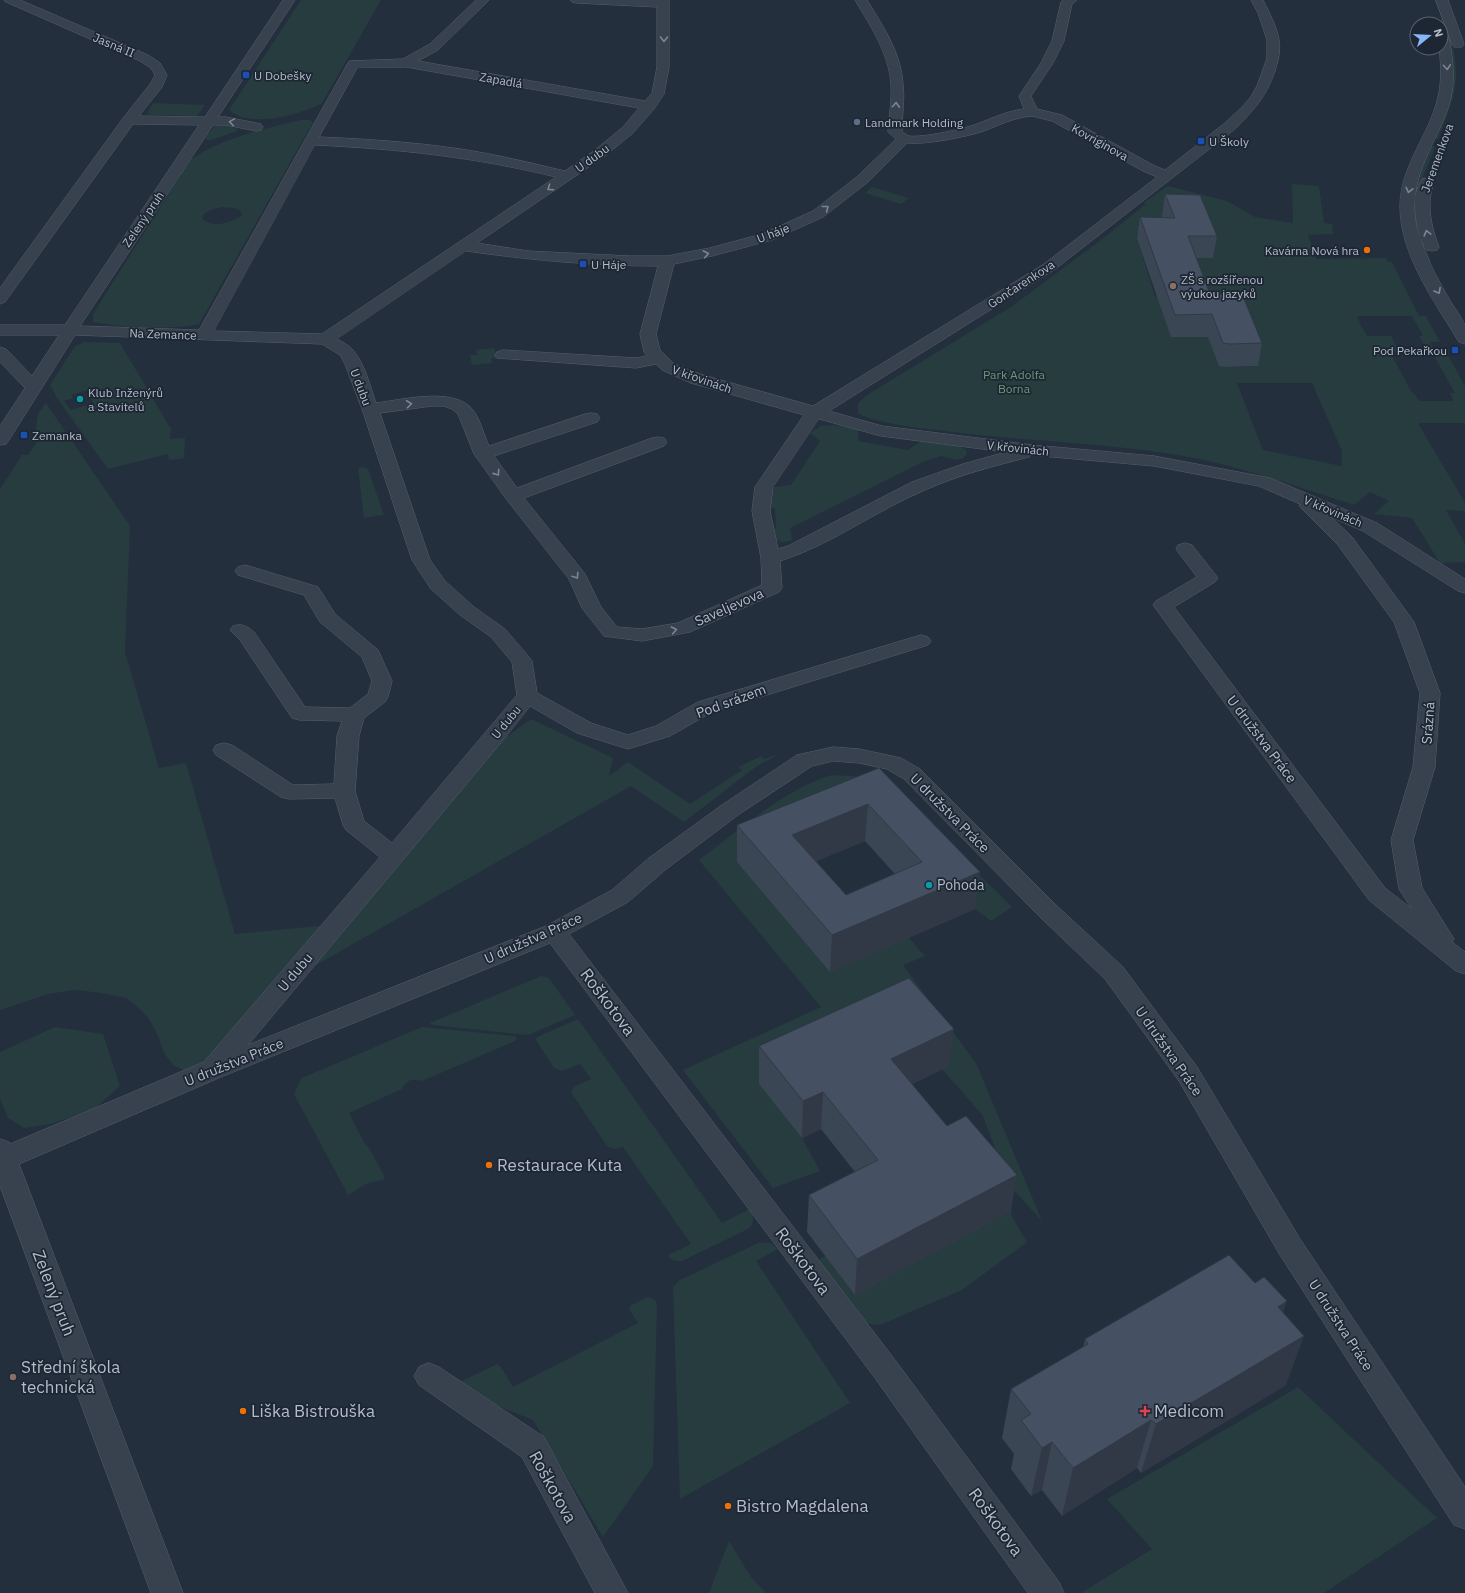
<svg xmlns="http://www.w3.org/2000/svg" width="1465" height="1593" viewBox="0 0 1465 1593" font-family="'IBM Plex Sans',sans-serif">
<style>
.green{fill:#263c3f;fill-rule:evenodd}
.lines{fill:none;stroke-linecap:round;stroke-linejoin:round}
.minor-casing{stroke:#565f6c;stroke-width:1}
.minor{fill:#38414e;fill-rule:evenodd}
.wall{fill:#3b4654;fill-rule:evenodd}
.shaded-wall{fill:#303945}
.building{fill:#455162;stroke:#303945;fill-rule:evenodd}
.oneway{stroke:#7c8592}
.transit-dot{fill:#1a4fb4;stroke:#1d2633;stroke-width:1.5}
.service-dot{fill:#5c6f8a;stroke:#1d2633;stroke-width:1.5}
.food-dot{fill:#e8710a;stroke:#1d2633;stroke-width:1.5}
.education-dot{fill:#8d6e63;stroke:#1d2633;stroke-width:1.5}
.culture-dot{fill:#0f9aa8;stroke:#1d2633;stroke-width:1.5}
.health-dot{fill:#e0444e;stroke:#1d2633;stroke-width:1.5}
.labels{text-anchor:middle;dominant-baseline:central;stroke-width:3.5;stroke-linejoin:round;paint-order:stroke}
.far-street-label{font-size:12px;fill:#b4bcc9;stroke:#1d2633}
.far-poi-label{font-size:12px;fill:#b4bcc9;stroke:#1d2633;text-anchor:start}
.far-park-label{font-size:12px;fill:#6b9a76;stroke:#1d2633}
.street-label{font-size:14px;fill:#b4bcc9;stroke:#1d2633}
.poi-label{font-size:14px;fill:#b4bcc9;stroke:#1d2633;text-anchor:start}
.near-street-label{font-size:17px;fill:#b4bcc9;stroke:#1d2633}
.near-poi-label{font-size:17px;fill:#b4bcc9;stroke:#1d2633;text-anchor:start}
</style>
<rect width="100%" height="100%" fill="#242f3e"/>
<path class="green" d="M 301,0 L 381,0 L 322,103 C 300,115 250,129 229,110 Z
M 1441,19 L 1445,19 C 1452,42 1460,68 1454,92 C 1450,108 1444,124 1438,139 L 1434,139 L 1448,42 Z
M 153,103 L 205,105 L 197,116 L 150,115 L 147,113 Z
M 301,120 L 309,120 L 313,122 L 199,324 C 170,330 122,328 93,322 L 93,314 L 190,160 C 222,138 263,129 301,120 ZM 222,207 L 234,208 L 241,211 L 242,215 C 232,223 211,229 202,218 L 204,214 L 213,209 Z
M 224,124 L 238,129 L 237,131 L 212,140 L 206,140 L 206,137 L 214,127 Z
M 1432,145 L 1435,147 L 1418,189 L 1422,237 L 1431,261 L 1426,260 L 1417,236 L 1412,201 L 1419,175 Z
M 1292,184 L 1319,186 L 1324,223 L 1332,224 L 1333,234 L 1308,235 L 1316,259 L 1386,258 L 1388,262 L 1392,262 L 1419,316 L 1426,316 L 1440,342 L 1430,342 L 1433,348 L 1444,348 L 1465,386 L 1465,423 L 1418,423 L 1465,503 L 1465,511 L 1446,510 L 1465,544 L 1465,562 L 1440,563 L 1412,518 L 1374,514 L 1389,501 L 1370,492 L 1354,505 C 1294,486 1233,463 1171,454 C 1096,442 1020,441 945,431 C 926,429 871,423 858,413 L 858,403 L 867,395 L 1011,307 L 1097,243 L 1146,204 L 1143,203 L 1168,186 L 1227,201 L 1255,217 L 1293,223 ZM 1162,216 L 1182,257 L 1193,316 L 1252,367 L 1226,367 L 1208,337 L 1155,296 L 1137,239 L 1171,239 ZM 1357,316 L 1412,316 L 1423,336 L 1419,336 L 1428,352 L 1432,352 L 1455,393 L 1450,393 L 1454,401 L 1419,401 L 1414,393 L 1412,393 L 1390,352 L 1399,352 L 1391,336 L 1367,336 L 1360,324 L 1359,324 L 1360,323 ZM 1237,383 L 1312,383 L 1342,451 L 1342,466 L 1263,450 Z
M 872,187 L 909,198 L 901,204 L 865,193 Z
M 84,342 L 120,343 L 171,429 L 170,439 L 185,438 L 184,458 L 169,460 L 168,454 L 108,469 L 57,398 L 50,385 L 75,346 ZM 90,389 L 93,394 L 88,395 L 94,403 L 71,410 L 64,401 L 73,398 L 71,395 Z
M 494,348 L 498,359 L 491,358 L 492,363 L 472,365 L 470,355 L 477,355 L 476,350 Z
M 46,403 L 130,526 L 125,652 L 159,768 L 186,763 L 235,934 L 328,925 L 218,1057 L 193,1070 L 183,1070 L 173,1065 L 164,1053 L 158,1036 L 149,1019 L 139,1008 L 126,998 L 101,993 L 75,990 L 48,994 L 0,1010 L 0,489 L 22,455 L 28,455 L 37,442 L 30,442 L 35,434 L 38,414 Z
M 836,425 L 859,429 L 858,441 L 908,450 L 921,441 L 956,445 L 966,450 L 967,454 L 963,458 L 957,460 L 941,456 L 925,461 L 790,528 L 792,540 C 781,545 773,540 770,529 L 776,528 L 775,508 L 768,508 L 774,487 L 791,485 L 820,441 L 810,433 L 821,426 Z
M 363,467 L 368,469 L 384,515 L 364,518 L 358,468 Z
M 531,719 L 613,758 L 609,776 L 628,762 L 690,804 L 742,770 L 738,767 L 761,756 L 764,759 L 780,754 L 757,766 L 684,822 L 631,786 L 309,969 L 506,737 Z
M 832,775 C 856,776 870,777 892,789 L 1012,907 L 991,921 L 975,909 L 877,805 L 738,862 L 909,938 L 925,956 L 903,965 L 976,1063 L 1042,1221 L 1009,1185 L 983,1116 L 942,1069 L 949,1066 L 759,1083 L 802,1138 L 820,1171 L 773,1188 L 683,1070 L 821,1007 L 699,860 C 736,832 788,787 832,775 Z
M 541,976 L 549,978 L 575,1015 L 528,1035 L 432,1025 L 430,1023 Z
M 578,1019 L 722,1223 L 750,1209 C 754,1217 755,1223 748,1229 L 682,1261 C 676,1262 671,1260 668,1255 L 691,1244 L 623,1147 L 614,1149 L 607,1146 L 572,1094 L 572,1090 L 575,1086 L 591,1079 L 580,1064 L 562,1071 L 554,1068 L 536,1040 L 537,1037 Z
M 55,1027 L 103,1034 L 120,1086 L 94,1109 L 51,1124 L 24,1128 L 8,1118 L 0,1099 L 0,1052 Z
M 422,1027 L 515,1036 L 517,1038 L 515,1041 L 422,1081 C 413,1078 405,1080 402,1089 L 349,1113 C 353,1120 364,1145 369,1148 L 385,1177 L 382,1180 L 366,1184 L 348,1195 L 294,1094 L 302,1078 Z
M 1011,1211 L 1012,1217 L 1027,1242 L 962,1290 L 880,1325 L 861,1323 L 816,1262 L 825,1256 Z
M 760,1242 L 771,1243 L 778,1249 L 756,1261 L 850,1403 L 680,1499 L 673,1287 L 680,1280 Z
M 648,1297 L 655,1300 L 657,1305 L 653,1466 L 603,1537 L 533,1420 L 458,1390 L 458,1383 L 497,1364 L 501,1367 L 513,1387 L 638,1323 L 629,1309 L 630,1306 Z
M 1298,1387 L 1437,1518 L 1324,1593 L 1081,1593 L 1152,1549 L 1107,1499 Z
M 729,1541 L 751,1577 L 766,1593 L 709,1593 Z"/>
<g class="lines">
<g class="minor-casing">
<path id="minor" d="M 4,0 L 20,0 L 148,55 L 160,63 L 167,75 L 162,87 L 139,116 L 205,117 L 283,0 L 295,0 L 218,117 L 226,117 L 261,124 L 263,127 L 261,130 L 256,131 L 226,125 L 213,125 L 80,326 L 199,330 L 349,61 L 403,59 L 430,44 L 476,0 L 489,0 L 438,50 L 418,61 L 645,101 L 652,93 L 657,67 L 657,7 L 576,3 L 572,2 L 570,0 L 669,0 L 669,67 L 664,94 L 654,109 L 633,133 L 605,156 L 477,243 L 528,251 L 630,256 L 667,256 L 710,248 L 762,234 L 813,211 L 858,176 L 896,139 L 888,132 C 889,116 892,101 891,85 C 889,53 871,27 855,0 L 867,0 C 883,26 901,53 903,84 C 905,100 902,115 902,131 C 904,133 906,135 909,136 C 922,138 964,129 977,124 C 993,118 1007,111 1024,109 L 1019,96 L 1041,63 L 1052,41 L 1061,2 L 1063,0 L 1077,0 L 1072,4 L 1064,41 L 1053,63 L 1031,96 L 1037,109 L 1062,115 L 1153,165 L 1165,170 L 1225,123 L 1242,107 L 1250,98 L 1257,86 L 1267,58 L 1267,40 L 1258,13 L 1251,0 L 1263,0 C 1269,12 1277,27 1279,40 C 1281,51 1278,61 1275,71 C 1266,97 1254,110 1235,129 L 1054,270 L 829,411 L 882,426 L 1033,445 L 1154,456 L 1270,478 L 1377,523 L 1465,579 L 1465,593 L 1458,591 L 1363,531 L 1331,517 L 1352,537 L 1414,622 L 1440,693 L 1435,767 L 1413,840 L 1422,888 L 1454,939 L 1452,942 L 1465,952 L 1465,974 L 1456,971 L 1369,900 L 1153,605 L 1156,601 L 1197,577 L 1176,549 L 1178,545 L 1185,543 L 1192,545 L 1218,578 L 1215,582 L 1174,607 L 1385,888 L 1412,909 L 1399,889 L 1391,840 L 1413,767 L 1420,693 L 1394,622 L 1338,545 L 1302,509 L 1299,505 L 1300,504 L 1259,486 L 1154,466 L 1030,455 L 1029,457 C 994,466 958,475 925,490 C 875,511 831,545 780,561 L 782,588 L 779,592 L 690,632 L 642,641 L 604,636 L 582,608 L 569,579 L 507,500 L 474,454 L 458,414 L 452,409 L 444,406 L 432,406 L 380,413 L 430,560 L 445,581 L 474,607 L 505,629 L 529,657 L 532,661 L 537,693 L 591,723 L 628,735 L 656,726 L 698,702 L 914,637 L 921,635 L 928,637 L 931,641 L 928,645 L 712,712 L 670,736 L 628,749 L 577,733 L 530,706 L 504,739 L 248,1045 L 546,926 L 612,890 L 649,858 L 722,805 L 797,755 L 833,747 L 859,749 L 901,758 L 920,769 L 1056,905 L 1123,967 L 1197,1067 L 1300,1239 L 1465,1487 L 1465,1529 L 1454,1525 L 1280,1255 L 1179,1081 L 1105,979 L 1040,917 L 904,779 L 887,769 L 859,763 L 833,761 L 812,766 L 738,815 L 665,870 L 628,902 L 569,934 L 895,1360 L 1059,1582 L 1064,1593 L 1028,1593 L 875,1378 L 550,943 L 221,1077 L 19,1164 L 183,1593 L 151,1593 L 0,1186 L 0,1139 L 9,1142 L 10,1144 L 204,1062 L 380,857 L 346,830 L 343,825 L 335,798 L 289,799 L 281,797 L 216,755 L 213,750 L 216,745 L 224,743 L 232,745 L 293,785 L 334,784 L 337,736 L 342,721 L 299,720 L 292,718 L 240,640 L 230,630 L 233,626 C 242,623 247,626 254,632 L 305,707 L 350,708 L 368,694 L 372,681 L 362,657 L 320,622 L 304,595 L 238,575 L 235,571 L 238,567 L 245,565 L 252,567 L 318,587 L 335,614 L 378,650 L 392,681 L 388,697 L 385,702 L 364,718 L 359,736 L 355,791 L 364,821 L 392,843 L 517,695 L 512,662 L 491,637 L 460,615 L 431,589 L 412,560 L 362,409 L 345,364 L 340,355 L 322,344 L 75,335 L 9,440 L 6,444 L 0,445 L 0,426 L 25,388 L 0,362 L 0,347 L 6,349 L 32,376 L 59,335 L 0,335 L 0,325 L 65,325 L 199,125 L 133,124 L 5,302 L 0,304 L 0,288 L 124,117 L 151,83 L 155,75 L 151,68 L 140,61 L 6,2 ZM 406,67 L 639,108 L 623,127 L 595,150 L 565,171 C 530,163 495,154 460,149 C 413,142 366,139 319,137 L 357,68 ZM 1032,116 L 1052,121 L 1143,171 L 1157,177 L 1044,264 L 813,406 L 703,375 L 674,364 L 660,350 L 656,334 L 674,264 L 712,256 L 772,240 L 823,217 L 868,182 L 907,143 C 925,145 966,137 984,131 C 1002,124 1012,118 1032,116 ZM 315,145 C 399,149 474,157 556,177 L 322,334 L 214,331 ZM 466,251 C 530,260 594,266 658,266 L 640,334 L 644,352 L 647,356 L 636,358 L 503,350 L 497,352 L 495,355 L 497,358 L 636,368 L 656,364 L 662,370 L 691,383 L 804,415 L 755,487 L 752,511 L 761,558 L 762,585 L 678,623 L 642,629 L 617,627 L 601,607 L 585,574 L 524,498 L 664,446 L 667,442 L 664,438 L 658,437 L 652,438 L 517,488 L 494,456 L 597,422 L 600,418 L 597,414 L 591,413 L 585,414 L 489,446 C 484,435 480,419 473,410 C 454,386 402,400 376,403 C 370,386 365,364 353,350 C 349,345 342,342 337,339 ZM 819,419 L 881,436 L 1006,452 L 963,464 L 912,482 L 788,546 L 778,549 L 770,511 L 773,487 Z
M 1436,0 L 1448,0 L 1464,44 L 1462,47 L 1454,47 L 1452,44 Z
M 1441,25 L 1445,26 L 1447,29 C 1452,52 1456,75 1451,98 C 1442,134 1413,168 1415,207 C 1416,239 1432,269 1448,297 C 1452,305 1462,317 1465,326 C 1465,331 1465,338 1465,344 L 1459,342 L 1457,339 C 1433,299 1400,254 1400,206 C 1400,166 1430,134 1438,97 C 1442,80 1441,64 1439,48 L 1441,48 Z
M 1427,178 L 1432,179 L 1434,182 C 1426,204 1431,226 1439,247 L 1437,250 L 1432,251 L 1427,250 C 1414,232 1409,198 1422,179 Z
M 429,1363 L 439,1367 L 544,1437 L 628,1593 L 595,1593 L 522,1457 L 419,1385 L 414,1376 L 419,1367 Z"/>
</g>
<use href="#minor" class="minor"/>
</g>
<path class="wall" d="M 1165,194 L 1217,236 L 1213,258 L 1196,258 L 1210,294 L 1262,343 L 1258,366 L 1225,367 L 1219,366 L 1208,337 L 1171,337 L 1137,239 L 1140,217 L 1163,218 L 1162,216 Z
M 879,768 L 975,909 L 830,972 L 737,862 L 737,825 ZM 865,841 L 895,874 L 846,895 L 816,861 Z
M 759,1046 L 949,1066 L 912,1084 L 1011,1211 L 855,1295 L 807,1232 L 809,1195 L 855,1172 L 821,1129 L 802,1138 L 759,1084 Z
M 1283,1313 L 1286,1385 L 1141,1473 L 1137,1468 L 1062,1516 L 1042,1490 L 1031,1496 L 1011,1469 L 1014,1454 L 1002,1438 L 1011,1389 L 1083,1347 L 1085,1339 Z"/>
<path class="shaded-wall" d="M 868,804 L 865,841 L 791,872 L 792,835 Z
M 980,872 L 975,909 L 830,972 L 832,935 Z
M 954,1029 L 949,1066 L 888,1096 L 891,1059 Z
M 823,1092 L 821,1129 L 802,1138 L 803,1101 Z
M 1017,1175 L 1011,1211 L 855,1295 L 857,1259 Z
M 1287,1301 L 1269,1351 L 1278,1307 Z
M 1304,1336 L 1286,1385 L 1141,1473 L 1156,1424 Z
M 1151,1420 L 1137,1468 L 1062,1516 L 1073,1468 Z
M 1052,1442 L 1042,1490 L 1031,1496 L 1042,1448 Z"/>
<path class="building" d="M 1165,194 L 1200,195 L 1217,236 L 1188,236 L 1210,294 L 1242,294 L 1262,343 L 1230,344 L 1223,343 L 1212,314 L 1175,315 L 1140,217 L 1175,218 Z
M 879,768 L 980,872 L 832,935 L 737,825 ZM 868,804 L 922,862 L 846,895 L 792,835 Z
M 909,978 L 954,1029 L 891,1059 L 947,1126 L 966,1116 L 1017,1175 L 857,1259 L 809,1195 L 878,1160 L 823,1092 L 803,1101 L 759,1046 Z
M 1229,1255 L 1255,1283 L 1264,1277 L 1287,1301 L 1278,1307 L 1304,1336 L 1156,1424 L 1151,1420 L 1073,1468 L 1052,1442 L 1042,1448 L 1021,1420 L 1031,1414 L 1011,1389 L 1088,1344 L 1085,1339 Z"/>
<defs><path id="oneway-chevron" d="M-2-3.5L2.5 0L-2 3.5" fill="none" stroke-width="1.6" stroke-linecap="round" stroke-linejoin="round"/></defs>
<g class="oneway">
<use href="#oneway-chevron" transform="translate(664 39) rotate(91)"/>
<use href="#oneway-chevron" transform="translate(1447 67) rotate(86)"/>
<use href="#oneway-chevron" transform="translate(896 105) rotate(-86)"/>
<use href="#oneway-chevron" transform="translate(232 122) rotate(-171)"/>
<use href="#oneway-chevron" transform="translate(550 188) rotate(146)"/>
<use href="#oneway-chevron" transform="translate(1409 190) rotate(104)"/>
<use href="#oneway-chevron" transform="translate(826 208) rotate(-38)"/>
<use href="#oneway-chevron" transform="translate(1427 233) rotate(-105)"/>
<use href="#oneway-chevron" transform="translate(706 254) rotate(-11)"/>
<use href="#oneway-chevron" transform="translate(1438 291) rotate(61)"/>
<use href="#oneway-chevron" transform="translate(409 404) rotate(-7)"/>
<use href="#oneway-chevron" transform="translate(497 473) rotate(55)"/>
<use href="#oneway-chevron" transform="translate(576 576) rotate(56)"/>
<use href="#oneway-chevron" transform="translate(674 630) rotate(-11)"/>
</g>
<g class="transit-dot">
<rect x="242" y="71" width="8" height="8" rx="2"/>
<rect x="1197" y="137" width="8" height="8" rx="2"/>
<rect x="579" y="260" width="8" height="8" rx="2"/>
<rect x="1451" y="346" width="8" height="8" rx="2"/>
<rect x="20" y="431" width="8" height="8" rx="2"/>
</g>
<circle class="service-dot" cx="857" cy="122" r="4"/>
<g class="food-dot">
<circle cx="1367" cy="250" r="4"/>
<circle cx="489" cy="1165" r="4"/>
<circle cx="243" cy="1411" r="4"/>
<circle cx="728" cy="1506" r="4"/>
</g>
<g class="education-dot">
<circle cx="1173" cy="286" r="4"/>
<circle cx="13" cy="1377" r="4"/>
</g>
<g class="culture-dot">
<circle cx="80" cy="399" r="4"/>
<circle cx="929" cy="885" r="4"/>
</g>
<path class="health-dot" d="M1143 1405h4v4h4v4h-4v4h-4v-4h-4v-4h4z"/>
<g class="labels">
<g class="far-street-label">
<text transform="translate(114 45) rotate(23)">Jasná II</text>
<text transform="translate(501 80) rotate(10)">Zapadlá</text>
<text transform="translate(1100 142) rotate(29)">Kovriginova</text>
<text transform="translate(592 158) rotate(-36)">U dubu</text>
<text transform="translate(1437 158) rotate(-70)">Jeremenkova</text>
<text transform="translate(143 219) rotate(-56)">Zelený pruh</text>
<text transform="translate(773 233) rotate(-21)">U háje</text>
<text transform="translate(1021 284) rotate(-33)">Gončarenkova</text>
<text transform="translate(163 334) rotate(2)">Na Zemance</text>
<text transform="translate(702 379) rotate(19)">V křovinách</text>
<text transform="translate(361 387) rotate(69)">U dubu</text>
<text transform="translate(1018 448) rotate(6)">V křovinách</text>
<text transform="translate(1333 511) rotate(23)">V křovinách</text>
<text transform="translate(506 722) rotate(-51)">U dubu</text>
</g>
<g class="far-poi-label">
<text x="254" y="75">U Dobešky</text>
<text x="865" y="122">Landmark Holding</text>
<text x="1209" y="141">U Školy</text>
<text x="1359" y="250" text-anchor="end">Kavárna Nová hra</text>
<text x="591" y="264">U Háje</text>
<text x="1181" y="279">ZŠ s rozšířenou<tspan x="1181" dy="14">výukou jazyků</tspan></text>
<text x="1447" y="350" text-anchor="end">Pod Pekařkou</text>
<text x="88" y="392">Klub Inženýrů<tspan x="88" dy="14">a Stavitelů</tspan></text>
<text x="32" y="435">Zemanka</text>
</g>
<g class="far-park-label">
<text x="1014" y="374">Park Adolfa<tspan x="1014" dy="14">Borna</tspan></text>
</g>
<g class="street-label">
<text transform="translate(729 607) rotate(-24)">Saveljevova</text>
<text transform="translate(731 701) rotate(-20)">Pod srázem</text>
<text transform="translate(1428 723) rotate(-86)">Srázná</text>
<text transform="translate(1262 739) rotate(53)">U družstva Práce</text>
<text transform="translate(950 813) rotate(45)">U družstva Práce</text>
<text transform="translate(533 938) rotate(-24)">U družstva Práce</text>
<text transform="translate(295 972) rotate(-50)">U dubu</text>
<text transform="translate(1169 1051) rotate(55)">U družstva Práce</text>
<text transform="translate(234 1062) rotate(-22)">U družstva Práce</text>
<text transform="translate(1341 1325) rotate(57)">U družstva Práce</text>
</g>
<g class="poi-label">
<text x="937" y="885">Pohoda</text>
</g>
<g class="near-street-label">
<text transform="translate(608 1002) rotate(53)">Roškotova</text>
<text transform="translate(803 1261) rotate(53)">Roškotova</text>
<text transform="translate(54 1293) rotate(69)">Zelený pruh</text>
<text transform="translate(553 1487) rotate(61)">Roškotova</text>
<text transform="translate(996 1522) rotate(54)">Roškotova</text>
</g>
<g class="near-poi-label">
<text x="497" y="1165">Restaurace Kuta</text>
<text x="21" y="1367">Střední škola<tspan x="21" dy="20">technická</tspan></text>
<text x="251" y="1411">Liška Bistrouška</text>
<text x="1154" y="1411">Medicom</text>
<text x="736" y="1506">Bistro Magdalena</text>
</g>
</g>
<g transform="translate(1429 36) rotate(72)"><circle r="19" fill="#1d2633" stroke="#59626f"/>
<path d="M0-3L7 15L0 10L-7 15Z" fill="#8ab4f8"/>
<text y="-6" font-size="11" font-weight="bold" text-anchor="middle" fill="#b4bcc9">N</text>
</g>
</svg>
